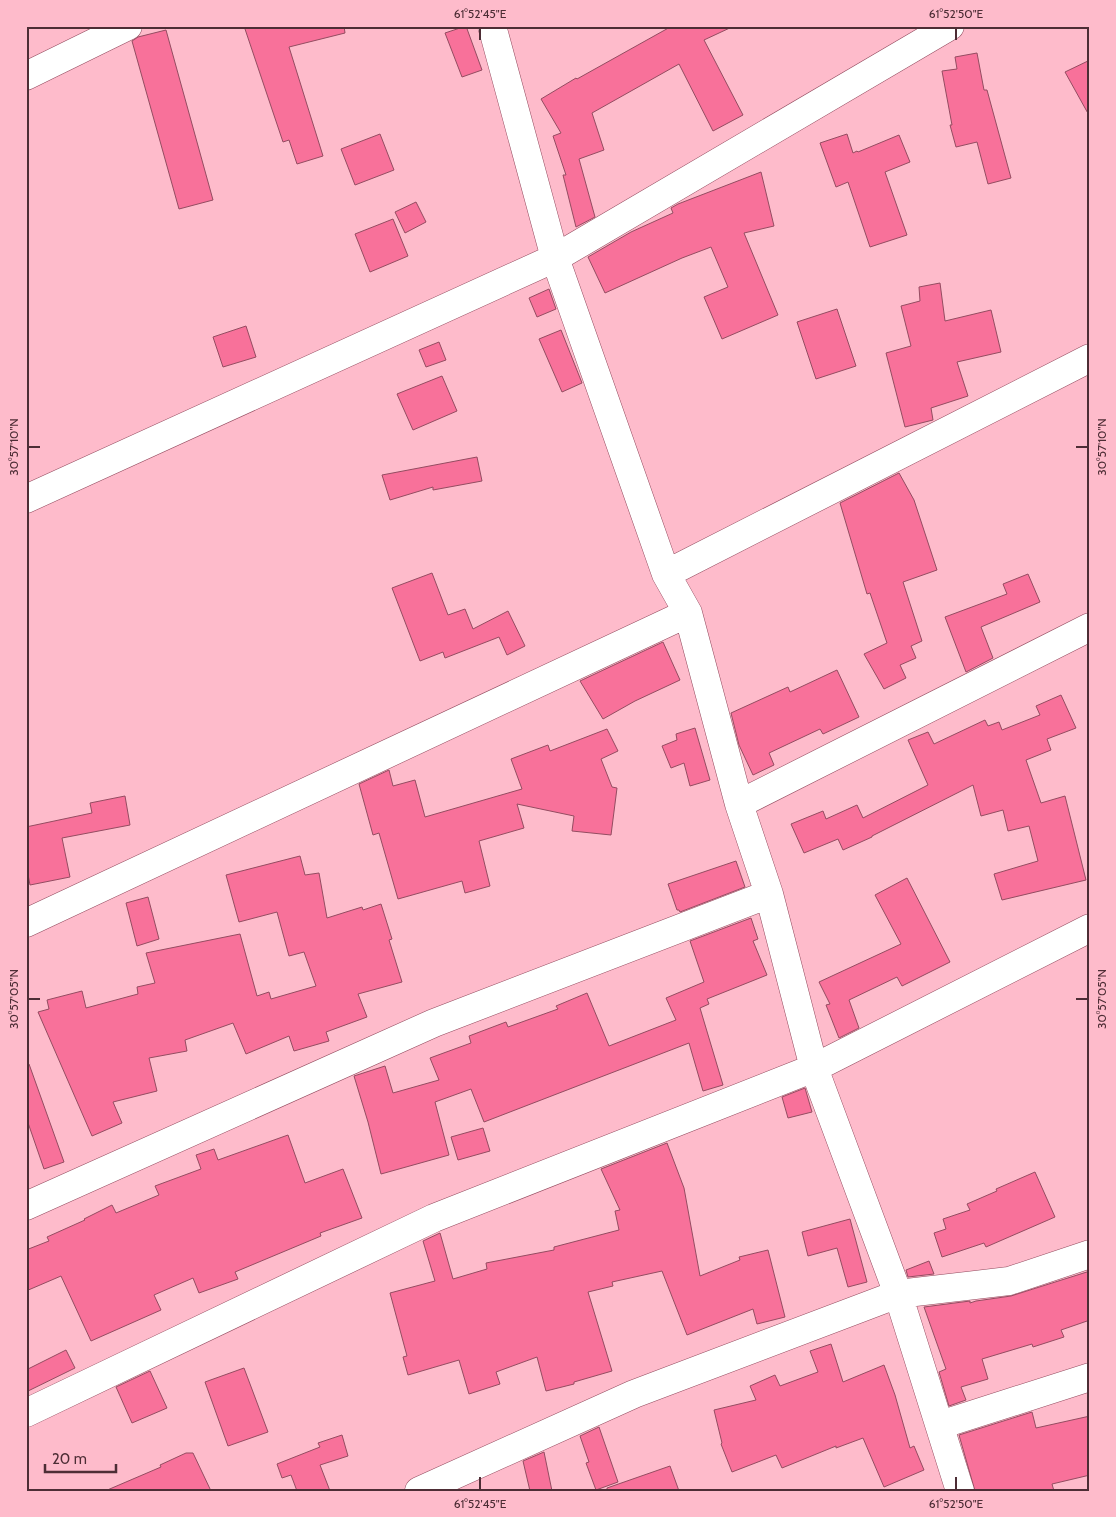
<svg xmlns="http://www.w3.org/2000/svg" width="1116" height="1517" viewBox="0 0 1116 1517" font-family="Cabin,sans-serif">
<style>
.building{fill:#f8719a;stroke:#944c61}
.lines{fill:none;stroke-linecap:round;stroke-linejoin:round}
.minor-casing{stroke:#924a5e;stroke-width:29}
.minor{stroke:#fff;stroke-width:28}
.ticks{fill:none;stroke:#4d2d35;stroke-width:2}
.neatline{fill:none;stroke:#4d2d35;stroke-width:2}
.ticks-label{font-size:12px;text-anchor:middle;fill:#4d2d35}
</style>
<rect width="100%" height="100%" fill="#febbcb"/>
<path class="building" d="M 244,26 L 344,26 L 345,33 L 289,47 L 323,156 L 297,164 L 289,140 L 283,142 Z
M 466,26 L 482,70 L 462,77 L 445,33 Z
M 672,26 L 734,26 L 704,40 L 743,115 L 713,131 L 679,64 L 592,113 L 604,150 L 579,159 L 595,217 L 576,227 L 563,175 L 566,175 L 553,136 L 561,133 L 541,99 L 576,78 L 577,79 Z
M 166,30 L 213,200 L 179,209 L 132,41 L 138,37 Z
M 977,53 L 984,90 L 987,90 L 1011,178 L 988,184 L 977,142 L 956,147 L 950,125 L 952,125 L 942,71 L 957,69 L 955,57 Z
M 1090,60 L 1090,117 L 1065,72 Z
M 380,134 L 394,170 L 355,185 L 341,149 Z
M 847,134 L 853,153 L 857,151 L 858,152 L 899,135 L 910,162 L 885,172 L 907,235 L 870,247 L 848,182 L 836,187 L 820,143 Z
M 761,172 L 774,226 L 744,233 L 778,315 L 722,339 L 704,297 L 728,287 L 711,247 L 682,258 L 605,293 L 588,257 L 631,232 L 673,213 L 671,208 L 678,204 Z
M 416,202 L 426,222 L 405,233 L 395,212 Z
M 393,219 L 408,256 L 370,272 L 355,234 Z
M 940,283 L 945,321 L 991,310 L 1001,352 L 957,362 L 968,396 L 931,408 L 933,420 L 905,427 L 886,353 L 911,346 L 901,306 L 920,301 L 919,287 Z
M 549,289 L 556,309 L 537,317 L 529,298 Z
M 837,309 L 856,366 L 816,379 L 797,322 Z
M 246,326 L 256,357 L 223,367 L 213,337 Z
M 561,330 L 582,383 L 562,392 L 539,339 Z
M 439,342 L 446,360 L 426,367 L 419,350 Z
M 442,376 L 457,411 L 413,430 L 397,394 Z
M 477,457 L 482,481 L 433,490 L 433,487 L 390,500 L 382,475 Z
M 899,473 L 914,500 L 937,570 L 903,582 L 922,641 L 911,646 L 916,658 L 900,665 L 906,678 L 884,689 L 864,654 L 887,643 L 870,593 L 867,594 L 840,503 Z
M 432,573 L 448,615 L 465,609 L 473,629 L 508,611 L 525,646 L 507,655 L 499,637 L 445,658 L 443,652 L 420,661 L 392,588 Z
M 1028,574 L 1040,602 L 981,627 L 993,658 L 966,672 L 945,617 L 1007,594 L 1003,584 Z
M 663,642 L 680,680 L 635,701 L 603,719 L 580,681 Z
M 837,670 L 859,717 L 823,734 L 820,729 L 769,753 L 774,765 L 753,775 L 739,745 L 731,713 L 788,687 L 790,692 Z
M 1061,695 L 1076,728 L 1047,739 L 1051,750 L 1026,760 L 1041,803 L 1065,796 L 1086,880 L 1002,900 L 994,874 L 1038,861 L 1029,826 L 1008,831 L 1003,810 L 981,816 L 973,785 L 872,836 L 872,837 L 843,850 L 838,839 L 804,853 L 791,824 L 823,811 L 826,819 L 857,805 L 863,818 L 928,785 L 908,740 L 928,732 L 934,744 L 985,720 L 988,726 L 999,722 L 1002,730 L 1040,715 L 1036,706 Z
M 695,728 L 710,780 L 690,786 L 684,763 L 671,768 L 662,746 L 677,740 L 676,734 Z
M 607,729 L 618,751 L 601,759 L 612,787 L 617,788 L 611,835 L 572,831 L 574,816 L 517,804 L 524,828 L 479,841 L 490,886 L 465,893 L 462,881 L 398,899 L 379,833 L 373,835 L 359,784 L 389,770 L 393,786 L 415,780 L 425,817 L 522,789 L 511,759 L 548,745 L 550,751 Z
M 125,796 L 130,825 L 62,838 L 70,877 L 30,885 L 26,864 L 26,827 L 92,813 L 90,803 Z
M 300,856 L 305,875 L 319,873 L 327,918 L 362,907 L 363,910 L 381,904 L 392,939 L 389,940 L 402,982 L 358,994 L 367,1017 L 326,1032 L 329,1041 L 294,1051 L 289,1036 L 246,1054 L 233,1023 L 185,1040 L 187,1051 L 149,1058 L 157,1091 L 113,1102 L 122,1123 L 92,1136 L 38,1012 L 49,1009 L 47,1000 L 82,991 L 86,1008 L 138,994 L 137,987 L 155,983 L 146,953 L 240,934 L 257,996 L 269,992 L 271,999 L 316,986 L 304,952 L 289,956 L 277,912 L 239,922 L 226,875 Z
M 736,861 L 745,887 L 680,912 L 679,910 L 677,910 L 668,884 Z
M 907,878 L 950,962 L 902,986 L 897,977 L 849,1000 L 859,1028 L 839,1038 L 826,1005 L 830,1004 L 819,982 L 901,944 L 875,895 Z
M 148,897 L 159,939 L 137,946 L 126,903 Z
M 751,918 L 758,939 L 753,941 L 767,975 L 707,999 L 709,1004 L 700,1008 L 723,1085 L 703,1091 L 689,1043 L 484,1122 L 471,1089 L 435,1102 L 449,1155 L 381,1174 L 368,1122 L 354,1076 L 385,1066 L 393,1093 L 439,1080 L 430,1058 L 471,1043 L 469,1036 L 506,1022 L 508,1027 L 558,1009 L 556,1006 L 587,993 L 609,1046 L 676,1020 L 666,998 L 704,982 L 690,941 Z
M 26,1064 L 29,1064 L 64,1162 L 44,1169 L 26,1117 Z
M 805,1088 L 812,1112 L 788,1118 L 782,1097 Z
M 483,1128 L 490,1151 L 458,1160 L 451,1137 Z
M 288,1135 L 305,1183 L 343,1169 L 362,1218 L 320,1233 L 321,1236 L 235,1272 L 238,1279 L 199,1293 L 193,1278 L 154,1295 L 161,1310 L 91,1341 L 61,1276 L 26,1291 L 26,1250 L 49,1241 L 47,1237 L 85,1220 L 84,1219 L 112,1205 L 116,1213 L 159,1195 L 155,1186 L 201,1169 L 196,1155 L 214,1149 L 218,1160 Z
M 667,1143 L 684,1188 L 700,1276 L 740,1260 L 739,1257 L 768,1250 L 785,1317 L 757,1324 L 753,1309 L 687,1335 L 662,1271 L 612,1282 L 613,1286 L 588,1292 L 612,1371 L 574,1382 L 574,1384 L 546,1391 L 537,1357 L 496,1372 L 500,1384 L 469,1394 L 459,1360 L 408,1375 L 403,1357 L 407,1356 L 390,1293 L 435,1281 L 423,1241 L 440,1233 L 453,1279 L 487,1269 L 486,1263 L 554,1250 L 554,1247 L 619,1230 L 615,1211 L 620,1210 L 601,1169 Z
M 1035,1172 L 1055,1217 L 986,1247 L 984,1243 L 942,1257 L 934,1233 L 946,1229 L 943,1219 L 970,1210 L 967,1204 L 997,1191 L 996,1189 Z
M 850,1219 L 867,1282 L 848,1287 L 837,1248 L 808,1256 L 802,1232 Z
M 929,1261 L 934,1274 L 908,1277 L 906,1270 Z
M 1090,1271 L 1090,1320 L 1061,1330 L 1064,1337 L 1033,1347 L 1032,1344 L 982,1359 L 988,1379 L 961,1387 L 966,1400 L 949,1406 L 939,1372 L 946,1369 L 924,1307 L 970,1301 L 970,1303 L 976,1301 L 1011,1296 Z
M 831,1344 L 843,1382 L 884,1365 L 895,1395 L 910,1448 L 914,1446 L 924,1470 L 884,1487 L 863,1438 L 836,1448 L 836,1446 L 782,1468 L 776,1455 L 732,1472 L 721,1444 L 722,1443 L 714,1410 L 756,1400 L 750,1386 L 775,1375 L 780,1386 L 818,1372 L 810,1351 Z
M 66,1350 L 75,1368 L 26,1392 L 26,1370 Z
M 244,1368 L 268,1432 L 228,1446 L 205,1382 Z
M 150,1371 L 167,1408 L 132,1423 L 116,1387 Z
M 1032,1412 L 1036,1428 L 1090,1416 L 1090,1475 L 1052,1484 L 1054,1491 L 975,1491 L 959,1435 Z
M 599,1427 L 618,1482 L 596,1490 L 586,1463 L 589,1462 L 580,1436 Z
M 342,1435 L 348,1456 L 320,1465 L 330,1491 L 297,1491 L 291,1475 L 282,1478 L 277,1464 L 320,1447 L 318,1443 Z
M 544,1452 L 552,1491 L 530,1491 L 523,1461 Z
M 186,1453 L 193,1453 L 211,1491 L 105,1491 L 161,1467 L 160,1465 Z
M 670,1466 L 679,1491 L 607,1491 L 607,1488 Z"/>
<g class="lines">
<g class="minor-casing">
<path id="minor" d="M 492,26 L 555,258 L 666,574 L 688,613 L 739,804 L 769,894 L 814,1068 L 898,1294 L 960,1491
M 26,76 L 128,26
M 26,499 L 555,258 L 950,26
M 666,574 L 1090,358
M 739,804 L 1090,627
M 26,923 L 688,613
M 26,1206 L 434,1023 L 769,894
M 26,1413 L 434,1218 L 814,1068 L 1090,928
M 940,1425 L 1090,1377
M 419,1491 L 634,1394 L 898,1294 L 1009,1281 L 1090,1254"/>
</g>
<use href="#minor" class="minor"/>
</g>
<path class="ticks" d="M 480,28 L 480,40M 956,28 L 956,40M 28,447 L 40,447M 1076,447 L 1088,447M 28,999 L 40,999M 1076,999 L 1088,999M 480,1477 L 480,1490M 956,1477 L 956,1490"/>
<rect width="1116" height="1517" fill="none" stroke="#febbcb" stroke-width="55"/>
<path d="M45 1464v8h71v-8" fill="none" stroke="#4d2d35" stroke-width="2.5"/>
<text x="52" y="1464" font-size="15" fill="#4d2d35" stroke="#febbcb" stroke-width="4" paint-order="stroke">20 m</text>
<rect x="28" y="28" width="1060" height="1462" class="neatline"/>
<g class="ticks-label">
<text x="480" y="18">61°52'45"E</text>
<text x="956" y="18">61°52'50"E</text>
<text transform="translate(14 447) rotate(-90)" y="4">30°57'10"N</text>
<text transform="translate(1102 447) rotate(-90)" y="4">30°57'10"N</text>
<text transform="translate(14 999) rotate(-90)" y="4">30°57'05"N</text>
<text transform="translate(1102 999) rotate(-90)" y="4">30°57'05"N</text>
<text x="480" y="1508">61°52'45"E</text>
<text x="956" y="1508">61°52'50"E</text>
</g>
</svg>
